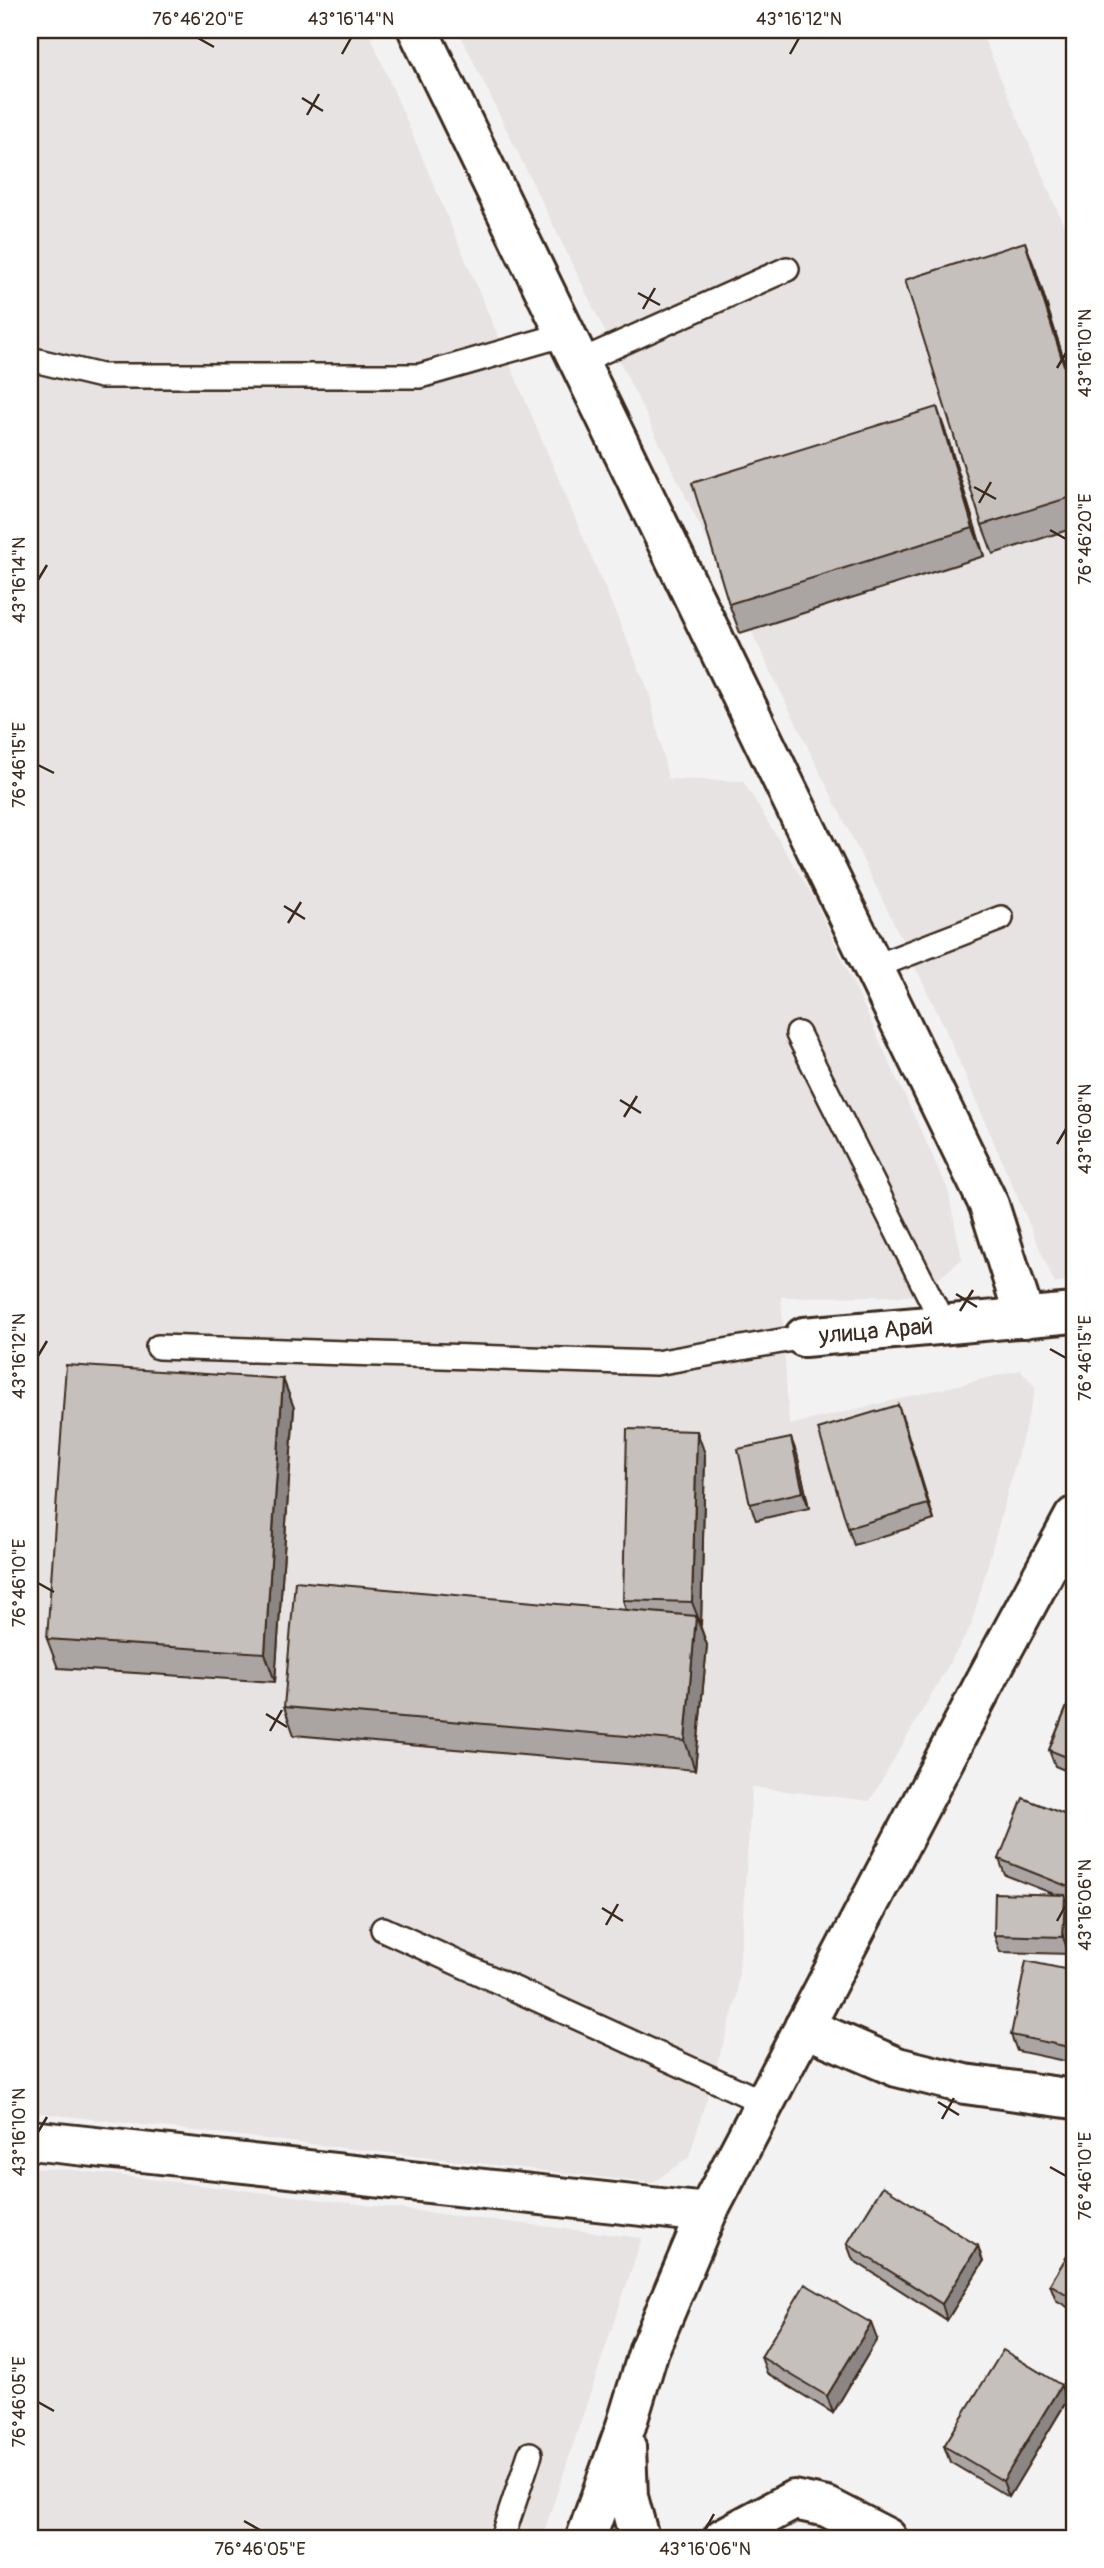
<svg xmlns="http://www.w3.org/2000/svg" width="1104" height="2568" viewBox="0 0 1104 2568" font-family="Pangolin,sans-serif">
<style>
.built{fill:#e6e3e2}
.lines{fill:none;stroke-linecap:round;stroke-linejoin:round}
.service-casing{stroke:#3b2a1e;stroke-width:28}
.minor-casing{stroke:#3b2a1e;stroke-width:44}
.service{stroke:#fff;stroke-width:23}
.minor{stroke:#fff;stroke-width:38}
.wall{fill:#aaa5a3;stroke:#3b2a1e;stroke-width:2}
.shaded-wall{fill:#8b8684;stroke:#3b2a1e;stroke-width:2}
.building{fill:#c6c0bd;stroke:#3b2a1e;stroke-width:2}
.ticks{fill:none;stroke:#3b2a1e;stroke-width:2.5}
.labels{text-anchor:middle;dominant-baseline:central;stroke-width:5;stroke-linejoin:round;paint-order:stroke}
.street-label{font-size:24px;fill:#3b2a1e;stroke:#fff}
.neatline{fill:none;stroke:#3b2a1e;stroke-width:2.5}
.ticks-label{font-size:18px;text-anchor:middle;fill:#3b2a1e}
</style>
<rect width="100%" height="100%" fill="#f3f2f2"/>
<filter id="ink" filterUnits="userSpaceOnUse"><feTurbulence type="fractalNoise" baseFrequency=".0143" numOctaves="2"/><feDisplacementMap in="SourceGraphic" scale="14" xChannelSelector="R" yChannelSelector="G"/><feConvolveMatrix kernelMatrix="1 2 1 2 8 2 1 2 1" color-interpolation-filters="sRGB"/></filter>
<g filter="url(#ink)">
<path class="built" d="M 30,30 L 368,30 L 649,692 L 668,779 L 743,781 L 814,898 L 948,1190 L 962,1259 L 918,1296 L 781,1297 L 789,1425 L 1021,1370 L 1036,1388 L 971,1626 L 870,1801 L 752,1787 L 737,1998 L 689,2157 L 652,2183 L 30,2112 Z
M 458,30 L 980,30 L 1074,249 L 1074,1279 L 1055,1284 L 943,1024 Z
M 30,2168 L 74,2170 L 642,2238 L 542,2538 L 30,2538 Z"/>
<g class="lines">
<g class="service-casing">
<path id="service" d="M 30,359 L 101,376 L 420,376 L 566,334
M 579,362 L 787,269
M 874,967 L 1001,918
M 798,1034 L 944,1325
M 158,1347 L 656,1363 L 804,1337
M 383,1929 L 765,2103
M 502,2538 L 530,2454"/>
</g>
<g class="minor-casing">
<path id="minor" d="M 418,30 L 989,1205 L 1025,1318
M 804,1337 L 1074,1313
M 804,2027 L 897,2067 L 965,2084 L 1074,2099
M 30,2140 L 707,2213
M 626,2447 L 628,2497 L 639,2538
M 586,2538 L 626,2426 L 649,2350 L 707,2213 L 985,1682 L 1074,1517
M 723,2538 L 794,2500 L 827,2507 L 887,2538"/>
</g>
<use href="#service" class="service"/>
<use href="#minor" class="minor"/>
</g>
<path class="wall" d="M 1036,271 L 1074,392 L 1074,528 L 993,554 L 982,525 Z
M 947,436 L 984,556 L 740,633 L 729,604 Z
M 283,1379 L 294,1408 L 275,1682 L 58,1668 L 47,1639 Z
M 898,1405 L 934,1520 L 854,1545 L 848,1528 Z
M 705,1454 L 701,1625 L 700,1625 L 707,1645 L 695,1770 L 294,1735 L 284,1707 L 626,1610 L 623,1600 Z
M 797,1454 L 809,1508 L 756,1520 L 750,1504 Z
M 1074,1690 L 1074,1774 L 1055,1766 L 1049,1750 Z
M 1074,1818 L 1074,1903 L 1067,1900 L 1071,1911 L 1069,1954 L 1000,1952 L 994,1935 L 1054,1894 L 1005,1875 L 999,1859 Z
M 1074,1971 L 1074,2063 L 1017,2051 L 1011,2035 Z
M 847,2244 L 978,2246 L 983,2262 L 947,2320 L 853,2260 Z
M 1074,2245 L 1074,2311 L 1056,2300 L 1050,2284 Z
M 877,2339 L 833,2413 L 767,2373 L 761,2357 Z
M 1061,2385 L 1066,2402 L 1009,2497 L 950,2462 L 944,2446 Z"/>
<path class="shaded-wall" d="M 1025,242 L 1036,271 L 1074,392 L 1074,397 Z
M 937,407 L 947,436 L 984,556 L 973,528 Z
M 283,1379 L 294,1408 L 275,1682 L 265,1653 Z
M 898,1405 L 904,1421 L 934,1520 L 928,1504 Z
M 697,1431 L 705,1454 L 701,1625 L 692,1602 Z
M 791,1438 L 797,1454 L 809,1508 L 803,1492 Z
M 696,1616 L 707,1645 L 695,1770 L 685,1741 Z
M 30,1751 L 37,1771 L 30,1846 Z
M 1065,1895 L 1071,1911 L 1069,1954 L 1063,1937 Z
M 978,2246 L 983,2262 L 947,2320 L 942,2304 Z
M 871,2323 L 877,2339 L 833,2413 L 827,2396 Z
M 1061,2385 L 1066,2402 L 1009,2497 L 1003,2481 Z"/>
<path class="building" d="M 1025,242 L 1074,397 L 1074,496 L 982,525 L 905,280 Z
M 937,407 L 973,528 L 729,604 L 692,483 Z
M 66,1365 L 283,1379 L 265,1653 L 47,1639 Z
M 898,1405 L 928,1504 L 848,1528 L 818,1429 Z
M 627,1429 L 697,1431 L 692,1602 L 623,1600 Z
M 791,1438 L 803,1492 L 750,1504 L 738,1449 Z
M 295,1581 L 696,1616 L 685,1741 L 284,1707 Z
M 1074,1690 L 1074,1760 L 1049,1750 Z
M 1023,1798 L 1074,1818 L 1074,1889 L 999,1859 Z
M 995,1893 L 1065,1895 L 1063,1937 L 994,1935 Z
M 1026,1961 L 1074,1971 L 1074,2048 L 1011,2035 Z
M 883,2186 L 978,2246 L 942,2304 L 847,2244 Z
M 1074,2245 L 1074,2299 L 1050,2284 Z
M 805,2284 L 871,2323 L 827,2396 L 761,2357 Z
M 1003,2350 L 1061,2385 L 1003,2481 L 944,2446 Z"/>
</g>
<path class="ticks" d="M 198,38 L 214,47M 342,54 L 351,38M 790,54 L 799,38M 302,98 L 323,111M 307,115 L 319,94M 638,293 L 660,305M 643,309 L 655,288M 1057,368 L 1066,353M 974,487 L 996,499M 979,503 L 991,482M 1050,530 L 1066,539M 38,580 L 47,565M 38,765 L 54,773M 284,906 L 305,919M 288,923 L 301,902M 620,1100 L 641,1113M 624,1117 L 637,1096M 1057,1144 L 1066,1129M 956,1294 L 977,1307M 960,1311 L 973,1290M 1050,1349 L 1066,1358M 38,1356 L 47,1341M 38,1583 L 54,1592M 266,1714 L 287,1727M 270,1731 L 282,1710M 602,1908 L 623,1921M 1057,1921 L 1066,1905M 606,1925 L 618,1904M 938,2102 L 959,2115M 942,2119 L 954,2098M 38,2132 L 47,2117M 1050,2167 L 1066,2176M 38,2402 L 54,2411M 244,2521 L 260,2530M 705,2530 L 714,2514"/>
<g class="labels">
<g class="street-label">
<text transform="translate(876 1331) rotate(-5)">улица Арай</text>
</g>
</g>
<rect width="1104" height="2568" fill="none" stroke="#fff" stroke-width="77"/>
<rect x="38" y="38" width="1028" height="2492" class="neatline"/>
<g class="ticks-label">
<text x="198" y="25">76°46'20"E</text>
<text x="351" y="25">43°16'14"N</text>
<text x="799" y="25">43°16'12"N</text>
<text transform="translate(1085 353) rotate(-90)" y="6">43°16'10"N</text>
<text transform="translate(1085 539) rotate(-90)" y="6">76°46'20"E</text>
<text transform="translate(19 580) rotate(-90)" y="6">43°16'14"N</text>
<text transform="translate(19 765) rotate(-90)" y="6">76°46'15"E</text>
<text transform="translate(1085 1129) rotate(-90)" y="6">43°16'08"N</text>
<text transform="translate(19 1356) rotate(-90)" y="6">43°16'12"N</text>
<text transform="translate(1085 1358) rotate(-90)" y="6">76°46'15"E</text>
<text transform="translate(19 1583) rotate(-90)" y="6">76°46'10"E</text>
<text transform="translate(1085 1905) rotate(-90)" y="6">43°16'06"N</text>
<text transform="translate(19 2132) rotate(-90)" y="6">43°16'10"N</text>
<text transform="translate(1085 2176) rotate(-90)" y="6">76°46'10"E</text>
<text transform="translate(19 2402) rotate(-90)" y="6">76°46'05"E</text>
<text x="260" y="2555">76°46'05"E</text>
<text x="705" y="2555">43°16'06"N</text>
</g>
</svg>
